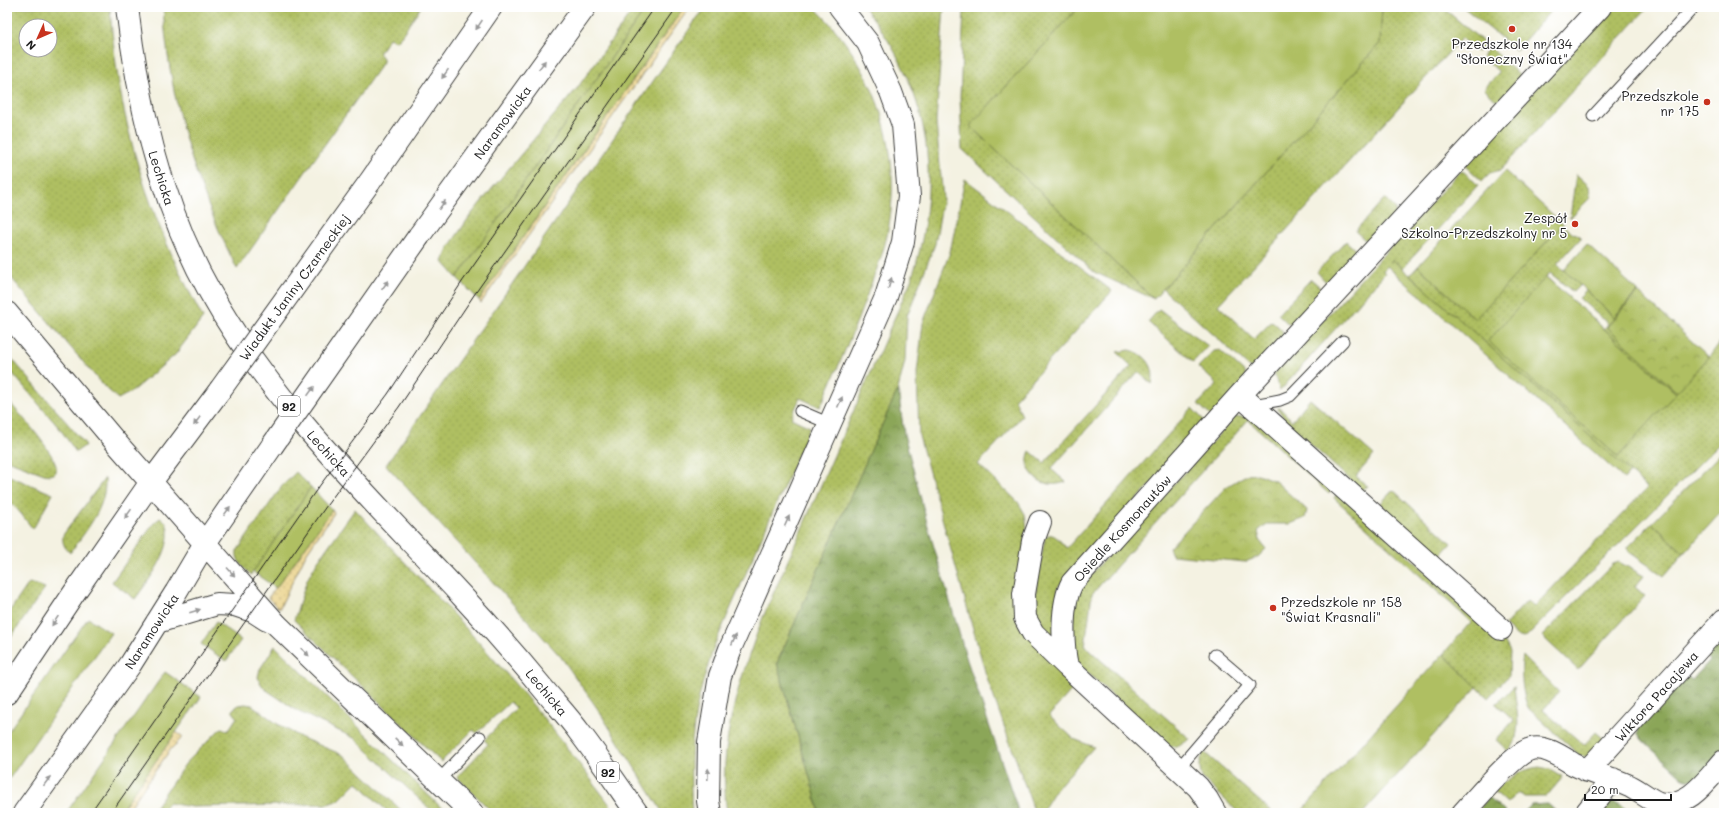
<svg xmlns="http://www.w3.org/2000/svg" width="1731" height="820" viewBox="0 0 1731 820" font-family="Mali,sans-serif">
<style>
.grass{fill:url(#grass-dots);stroke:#666e3f;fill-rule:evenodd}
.forest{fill:url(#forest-crowns);stroke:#54613a}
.sand{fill:url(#sand-dots);stroke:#857b5d}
.park{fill:url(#park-crowns);stroke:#666e3f}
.garden{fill:#afbf62;stroke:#666e3f}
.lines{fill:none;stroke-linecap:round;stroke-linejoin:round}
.lane-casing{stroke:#3c3c3a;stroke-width:13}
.street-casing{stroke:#3c3c3a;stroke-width:24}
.secondary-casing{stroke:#3c3c3a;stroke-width:24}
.primary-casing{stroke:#3c3c3a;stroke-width:24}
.lane{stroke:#fff;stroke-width:11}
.street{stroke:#fff;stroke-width:22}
.secondary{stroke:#fff;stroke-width:22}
.primary{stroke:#fff;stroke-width:22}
.tram{stroke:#1c1c1c;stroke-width:1}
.secondary-bridge-casing{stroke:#3c3c3a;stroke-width:24;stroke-linecap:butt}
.secondary-bridge{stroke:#fff;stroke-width:22}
.oneway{fill:#999}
.poi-dot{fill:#c8321e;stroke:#fff;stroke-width:1.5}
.labels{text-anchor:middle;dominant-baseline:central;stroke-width:3;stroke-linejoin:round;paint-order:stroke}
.shield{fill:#fff;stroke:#606060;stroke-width:1}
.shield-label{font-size:12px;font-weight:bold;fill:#1c1c1c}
.poi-label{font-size:13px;fill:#1c1c1c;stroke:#fff;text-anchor:end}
.street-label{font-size:13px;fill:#1c1c1c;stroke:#fff}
</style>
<defs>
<pattern id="grass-dots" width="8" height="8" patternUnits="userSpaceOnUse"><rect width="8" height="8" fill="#afbf62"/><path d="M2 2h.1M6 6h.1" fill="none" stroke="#96a454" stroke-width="1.8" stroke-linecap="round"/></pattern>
<pattern id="forest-crowns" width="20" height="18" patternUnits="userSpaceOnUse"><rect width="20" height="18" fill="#8ba658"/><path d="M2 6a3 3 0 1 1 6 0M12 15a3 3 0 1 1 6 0" fill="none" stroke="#718648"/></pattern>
<pattern id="sand-dots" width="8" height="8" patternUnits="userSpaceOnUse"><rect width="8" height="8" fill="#eeda9e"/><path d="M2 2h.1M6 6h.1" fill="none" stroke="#ccba88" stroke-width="1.8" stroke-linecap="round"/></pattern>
<pattern id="park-crowns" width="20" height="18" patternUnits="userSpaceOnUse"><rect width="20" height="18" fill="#afbf62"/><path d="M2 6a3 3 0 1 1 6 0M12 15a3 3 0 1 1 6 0" fill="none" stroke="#96a454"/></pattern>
</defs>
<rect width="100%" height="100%" fill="#fff"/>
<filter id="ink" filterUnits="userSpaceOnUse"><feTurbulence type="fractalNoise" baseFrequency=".025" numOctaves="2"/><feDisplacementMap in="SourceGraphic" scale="8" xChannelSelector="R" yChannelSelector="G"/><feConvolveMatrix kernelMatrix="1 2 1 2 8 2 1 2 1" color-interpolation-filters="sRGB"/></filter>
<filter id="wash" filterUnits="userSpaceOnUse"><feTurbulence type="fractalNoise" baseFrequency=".012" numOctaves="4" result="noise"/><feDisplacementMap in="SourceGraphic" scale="16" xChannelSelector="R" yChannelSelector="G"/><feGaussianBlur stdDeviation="0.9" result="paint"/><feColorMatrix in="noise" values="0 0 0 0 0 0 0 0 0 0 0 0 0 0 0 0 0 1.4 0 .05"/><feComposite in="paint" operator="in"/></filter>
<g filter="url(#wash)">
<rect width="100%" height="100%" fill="#f4f2e2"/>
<path class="grass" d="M 7,7 L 110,7 C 118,123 148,216 203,318 L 175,355 L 131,392 L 118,399 L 102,384 L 7,273 ZM 26,26 L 50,26 L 50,50 L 26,50 Z
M 163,7 L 421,7 L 399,39 L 396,41 L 389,38 L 379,53 L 383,58 L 383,62 L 237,269 C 195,185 169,101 163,7 Z
M 635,7 L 647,7 L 457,278 L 443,262 L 448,248 L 470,216 L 490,191 L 578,87 Z
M 707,7 L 814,7 C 878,68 907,157 885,244 C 881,259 875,273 870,287 C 856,326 840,363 823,401 L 820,407 L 800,398 L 791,418 L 810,427 L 715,644 C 708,666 700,689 696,712 C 690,746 690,779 692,813 L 663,813 L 597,708 L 561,657 L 386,465 L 697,18 Z
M 864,7 L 944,7 L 936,122 L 943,199 L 935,244 L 907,316 L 905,361 L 898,389 L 777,663 L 820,813 L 727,813 C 717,744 739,681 763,617 L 912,278 C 943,179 931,89 864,7 Z
M 964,7 L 1079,7 L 970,126 L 1154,299 L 1094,272 L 962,149 L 960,97 Z
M 1382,7 L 1442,7 L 1486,44 L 1477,52 L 1462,38 L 1218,305 L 1254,339 L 1272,321 L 1282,330 L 1284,339 L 1257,370 L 1249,367 L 1163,289 L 1380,43 Z
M 1463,7 L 1554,7 L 1516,50 Z
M 1610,7 L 1648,7 L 1501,170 L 1490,173 L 1482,181 L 1467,167 L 1466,164 Z
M 1490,47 L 1520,76 L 1520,78 L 1503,99 L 1496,100 L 1484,89 L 1499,72 L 1482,56 Z
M 1460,171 L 1464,172 L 1478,185 L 1403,268 L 1393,260 L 1383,271 L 1385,273 L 1280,391 L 1274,374 Z
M 1576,174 L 1589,186 L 1590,198 L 1570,218 Z
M 965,179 L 1112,291 L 1015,399 L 1022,416 L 978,464 L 1018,502 L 1025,514 L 1027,529 L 1014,600 L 1075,686 L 1049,716 L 1074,739 L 1094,747 L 1056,789 L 1041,813 L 1036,813 L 1033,808 L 986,675 L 919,436 L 917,373 L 923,323 L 950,252 Z
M 1385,198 L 1395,208 L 1396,217 L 1373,241 L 1365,240 L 1355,231 Z
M 1563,224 L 1572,233 L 1577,234 L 1581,238 L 1557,264 L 1580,285 L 1573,292 L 1550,273 L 1546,277 L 1676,393 L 1604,329 L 1608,324 L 1579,298 L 1586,291 L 1614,317 L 1638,291 L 1638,292 L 1607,327 L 1709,357 L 1724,337 L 1724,439 L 1527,636 L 1523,638 L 1517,636 L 1505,625 L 1527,601 L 1534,607 L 1647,488 L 1410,275 L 1418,266 L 1475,319 Z
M 1346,241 L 1361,255 L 1335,283 L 1326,282 L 1317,272 Z
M 1311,279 L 1321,288 L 1323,296 L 1297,325 L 1288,324 L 1278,314 Z
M 1159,309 L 1208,346 L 1193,362 L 1148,322 Z
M 1130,350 C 1146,354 1156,367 1152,384 L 1138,372 L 1051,469 L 1066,482 C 1060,484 1055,485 1049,484 C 1033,482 1023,465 1030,451 L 1044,463 L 1131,366 L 1117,352 Z
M 1220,350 L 1245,373 L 1247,381 L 1213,418 L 1198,404 L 1217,384 L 1198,367 L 1214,351 Z
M 7,353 L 86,445 L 76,452 L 60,429 L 7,367 Z
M 1310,399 L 1374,455 L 1356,476 L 1368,487 L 1361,490 L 1286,422 L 1278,409 L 1279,407 L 1292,421 Z
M 7,400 C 12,405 85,483 44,474 L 7,460 Z
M 1192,408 L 1207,423 L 1058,587 L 1057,645 L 1037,621 L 1033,606 L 1045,537 C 1054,530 1060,542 1067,548 Z
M 1254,416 L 1333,488 L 1329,494 L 1248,420 L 1092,594 L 1085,646 L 1190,739 L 1179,746 L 1169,747 L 1078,664 L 1072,647 L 1075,593 L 1081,585 L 1235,417 Z
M 296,472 L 311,487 L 251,575 C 244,568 235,561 237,551 L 282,486 Z
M 7,475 L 53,494 L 33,529 L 17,509 L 7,500 Z
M 105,478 C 107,508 86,530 70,553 C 64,547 62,543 63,535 Z
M 1393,490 L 1451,543 L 1438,558 L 1380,504 Z
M 1338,492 L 1506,644 L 1510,652 L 1509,675 L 1488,698 L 1443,654 L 1471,622 L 1334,498 Z
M 355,509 C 409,567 465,625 517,686 C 552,727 584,770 616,813 L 493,813 L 457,777 L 488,744 L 484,740 L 516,708 L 510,702 L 477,733 L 473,730 L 441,762 L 294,620 L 307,580 L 317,562 Z
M 160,518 L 166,522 C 176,546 149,580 135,599 L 112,582 L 154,523 Z
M 1652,523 L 1684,553 L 1664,576 L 1629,552 L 1628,547 Z
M 1619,562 L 1644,576 L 1635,587 L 1645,596 L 1578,670 L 1542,636 L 1613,564 Z
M 29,583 L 45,588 L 7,643 L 7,615 Z
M 275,646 L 447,813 L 434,813 L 354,738 L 299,712 L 265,689 L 261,684 L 258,677 L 260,669 Z
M 1523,656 L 1559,692 L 1543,710 L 1584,745 L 1596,732 L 1605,740 L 1587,757 L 1580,756 L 1529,709 C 1522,698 1520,669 1523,656 Z
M 1514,686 C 1516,708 1524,734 1508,751 L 1496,740 L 1514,720 L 1496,704 Z
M 245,704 L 252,705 L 276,723 L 302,738 L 343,755 L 404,813 L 389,813 L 357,782 L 339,800 L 328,804 L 192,807 L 168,803 L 160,813 L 151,813 L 186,763 L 219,730 L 222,728 L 228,731 L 237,717 L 233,712 L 233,709 L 239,705 Z
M 1204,752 L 1273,813 L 1239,813 L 1202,778 C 1199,769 1199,761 1204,752 Z
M 1539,767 L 1550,769 L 1563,777 L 1546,797 L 1524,797 L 1518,792 L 1507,803 L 1494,791 C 1508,779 1521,769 1539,767 Z"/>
<path class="forest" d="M 898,389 L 904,434 L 929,530 L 967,660 L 1019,813 L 820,813 L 777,663 Z
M 1724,631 L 1724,749 C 1714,760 1698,788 1682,777 L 1643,741 L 1638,734 L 1638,728 L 1685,675 L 1692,680 L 1709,661 L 1703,655 Z
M 1489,797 L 1506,813 L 1475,813 Z
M 1612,801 L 1621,805 L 1630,813 L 1595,813 L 1607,802 Z
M 1548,804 L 1558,813 L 1523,813 L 1531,805 Z"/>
<path class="sand" d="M 684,7 L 690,7 L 481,303 L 479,300 Z
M 332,510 L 334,513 L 306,554 L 279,609 L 268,598 Z
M 176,732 L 183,737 L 170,750 L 126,813 L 119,813 Z"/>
<path class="park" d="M 1638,292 L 1709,357 L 1677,392 L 1607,327 Z
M 1258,474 L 1275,481 L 1307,510 L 1305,518 L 1290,524 L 1267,524 L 1258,531 L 1260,541 L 1266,549 L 1258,557 L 1245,562 L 1172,555 L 1169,548 L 1226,487 L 1246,475 Z"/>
<path class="garden" d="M 647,7 L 684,7 L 479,300 L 457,278 Z
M 1079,7 L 1382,7 L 1380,43 L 1154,299 L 970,126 Z
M 1505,171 L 1563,224 L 1475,319 L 1418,266 Z
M 1587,244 L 1638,291 L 1614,317 L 1564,270 Z
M 1393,260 L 1630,472 L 1624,479 L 1387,266 Z
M 1546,277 L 1676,393 L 1618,457 L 1488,341 Z
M 1724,450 L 1724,509 L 1684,553 L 1652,523 Z
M 311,487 L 332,510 L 276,588 L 253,572 Z
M 88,618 L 111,633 L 7,782 L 7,733 Z
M 216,622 L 241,640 L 226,661 L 201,644 Z
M 1443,654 L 1477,687 L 1363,813 L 1300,813 Z
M 165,672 L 201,697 L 119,813 L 66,813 Z"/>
</g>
<g filter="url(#ink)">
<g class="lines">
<g class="lane-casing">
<path id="lane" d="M 1593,116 L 1694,7
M 1253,405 L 1280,400 L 1290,396 L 1343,341
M 800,411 L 830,424
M 1178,769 L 1250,685 L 1215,655
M 439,780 L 480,737"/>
</g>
<g class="street-casing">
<path id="street" d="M 1240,395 L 1501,629
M 1040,522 L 1033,541 L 1024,594 L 1025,618 L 1033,633 L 1067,666
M 1587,771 L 1724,620
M 1215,813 L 1207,799 L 1198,787 L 1067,666 C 1062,643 1061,604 1072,583 L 1240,395 L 1600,7
M 1463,813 C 1476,799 1514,753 1531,749 C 1545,745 1562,757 1573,764 C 1591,773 1609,777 1627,785 C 1636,788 1651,801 1659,803 C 1688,809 1707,780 1724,761
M 1586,813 L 1613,779"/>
</g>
<g class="secondary-casing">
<path id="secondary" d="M 369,183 L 491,7
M 419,236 L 585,7
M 7,313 L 119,446 L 277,625 L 472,813
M 157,622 L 217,604 L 235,605 L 253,611 L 267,620
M 7,693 L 74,593 L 151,482 L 220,390
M 24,813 L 130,665 L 176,592 L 205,543 L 272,446"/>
</g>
<g class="primary-casing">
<path id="primary" d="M 127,7 C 138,105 161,205 210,292 C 274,407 373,500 462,596 C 491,627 519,659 546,692 C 557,705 570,719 580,733 C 600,759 618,786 637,813
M 710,813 L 708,801 L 709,742 L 720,676 L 730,649 L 886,297 L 903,242 L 909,196 L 903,125 L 891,92 L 868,43 L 840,7"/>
</g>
<use href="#lane" class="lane"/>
<use href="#street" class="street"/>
<use href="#secondary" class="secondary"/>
<use href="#primary" class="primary"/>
<path class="tram" d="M 90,813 L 315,492 L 388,394 L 462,282 L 655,7
M 111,813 L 327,505 L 399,407 L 474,295 L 677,7"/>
<g class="secondary-bridge-casing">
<path id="secondary-bridge" d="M 220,390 L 369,183
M 272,446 L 419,236"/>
</g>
<use href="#secondary-bridge" class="secondary-bridge"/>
</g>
<defs><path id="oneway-solid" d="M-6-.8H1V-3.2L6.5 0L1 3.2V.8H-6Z"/></defs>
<g class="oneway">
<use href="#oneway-solid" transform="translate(479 25) rotate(124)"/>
<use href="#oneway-solid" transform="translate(542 65) rotate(-54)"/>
<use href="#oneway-solid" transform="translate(445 74) rotate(125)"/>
<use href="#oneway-solid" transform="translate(442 205) rotate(-54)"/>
<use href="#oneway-solid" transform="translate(890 283) rotate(-73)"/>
<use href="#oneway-solid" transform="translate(385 285) rotate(-55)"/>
<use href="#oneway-solid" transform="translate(311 391) rotate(-55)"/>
<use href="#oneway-solid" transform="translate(840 402) rotate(-66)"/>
<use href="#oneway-solid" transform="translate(197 421) rotate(126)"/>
<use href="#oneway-solid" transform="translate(227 511) rotate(-55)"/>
<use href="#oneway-solid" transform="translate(128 514) rotate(125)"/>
<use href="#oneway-solid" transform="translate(787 521) rotate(-66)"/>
<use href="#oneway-solid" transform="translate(231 572) rotate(48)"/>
<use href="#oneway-solid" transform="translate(195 611) rotate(-17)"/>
<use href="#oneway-solid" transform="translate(55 621) rotate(124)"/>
<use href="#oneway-solid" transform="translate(734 640) rotate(-66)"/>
<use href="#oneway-solid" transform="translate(305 652) rotate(44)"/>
<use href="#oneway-solid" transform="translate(399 742) rotate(44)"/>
<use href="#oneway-solid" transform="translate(708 774) rotate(-88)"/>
<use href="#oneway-solid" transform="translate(47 781) rotate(-54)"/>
</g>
</g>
<g class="poi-dot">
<circle cx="1512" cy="29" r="4"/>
<circle cx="1707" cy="102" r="4"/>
<circle cx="1575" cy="224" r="4"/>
<circle cx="1273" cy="608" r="4"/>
</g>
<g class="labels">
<g class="shield">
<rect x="278" y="396" width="22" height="20" rx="3"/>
<rect x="597" y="762" width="22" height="20" rx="3"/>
</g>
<g class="shield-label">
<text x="289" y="406">92</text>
<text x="608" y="772">92</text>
</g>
<g class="poi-label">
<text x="1512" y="43" text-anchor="middle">Przedszkole nr 134<tspan x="1512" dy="15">"Słoneczny Świat"</tspan></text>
<text x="1699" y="95">Przedszkole<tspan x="1699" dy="15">nr 175</tspan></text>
<text x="1567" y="217">Zespół<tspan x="1567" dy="15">Szkolno-Przedszkolny nr 5</tspan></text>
<text x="1281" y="601" text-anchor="start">Przedszkole nr 158<tspan x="1281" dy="15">"Świat Krasnali"</tspan></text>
</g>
<g class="street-label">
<text transform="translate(502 122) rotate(-54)">Naramowicka</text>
<text transform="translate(162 178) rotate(72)">Lechicka</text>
<text transform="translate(294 287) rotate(-54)">Wiadukt Janiny Czarneckiej</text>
<text transform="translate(329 453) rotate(48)">Lechicka</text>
<text transform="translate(1122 528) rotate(-48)">Osiedle Kosmonautów</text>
<text transform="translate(151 631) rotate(-57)">Naramowicka</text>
<text transform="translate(547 692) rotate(50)">Lechicka</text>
<text transform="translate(1656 696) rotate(-48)">Wiktora Pacajewa</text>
</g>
</g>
<rect width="1731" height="820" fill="none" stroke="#fff" stroke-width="24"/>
<g transform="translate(38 38) rotate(225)"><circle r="19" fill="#ffffff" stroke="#a4a4a4"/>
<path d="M0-3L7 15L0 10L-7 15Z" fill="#c8321e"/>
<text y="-6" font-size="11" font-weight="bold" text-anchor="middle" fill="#1c1c1c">N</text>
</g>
<path d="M1585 794v6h86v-6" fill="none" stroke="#1c1c1c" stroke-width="2"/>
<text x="1591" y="794" font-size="12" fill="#1c1c1c" stroke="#ffffff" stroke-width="3" paint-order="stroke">20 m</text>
</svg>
